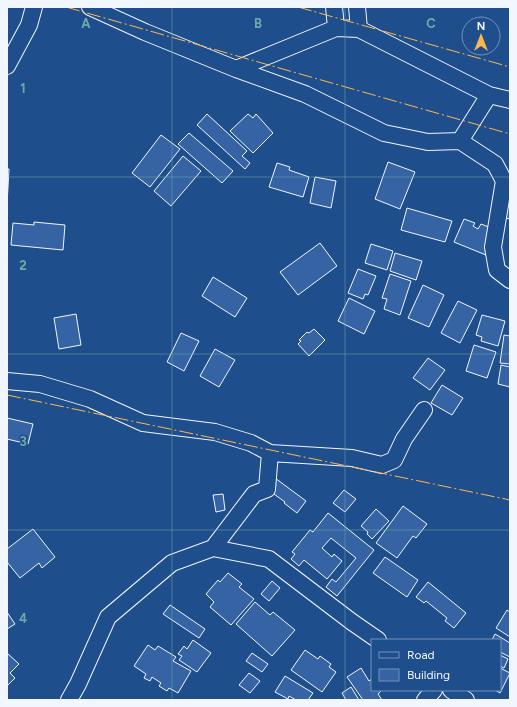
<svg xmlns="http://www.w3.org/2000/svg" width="517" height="707" viewBox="0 0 517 707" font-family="Figtree,sans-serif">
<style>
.building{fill:#3563a3;stroke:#f2f6ff}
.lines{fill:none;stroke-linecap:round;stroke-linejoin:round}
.minor-casing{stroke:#f2f6ff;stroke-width:18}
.minor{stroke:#1f4e8c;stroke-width:16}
.power{stroke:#ffb74d;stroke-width:1;stroke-dasharray:14 3 2 3;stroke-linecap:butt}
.grid{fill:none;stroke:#6aa9a8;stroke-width:1;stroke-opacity:0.55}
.grid-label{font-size:13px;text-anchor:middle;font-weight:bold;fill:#6aa9a8;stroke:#1f4e8c;stroke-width:3;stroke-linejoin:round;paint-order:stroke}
</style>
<rect width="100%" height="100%" fill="#1f4e8c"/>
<path class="building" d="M 207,114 L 247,151 L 242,156 L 250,163 L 245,169 L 197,125 Z
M 248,114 L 253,118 L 256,114 L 273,133 L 253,153 L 230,131 Z
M 189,133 L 233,171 L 222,183 L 178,144 Z
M 161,135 L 180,149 L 150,187 L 132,173 Z
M 183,156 L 201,171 L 171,206 L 154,191 Z
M 388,162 L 415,172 L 400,209 L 375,199 Z
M 277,163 L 290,167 L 289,170 L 309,177 L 303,197 L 269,187 Z
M 7,169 L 9,169 L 7,205 Z
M 315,177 L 336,181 L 331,208 L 310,203 Z
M 510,189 L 510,219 L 500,217 Z
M 407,208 L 452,221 L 445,242 L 401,230 Z
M 464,219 L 475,223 L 473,226 L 478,229 L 481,224 L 494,229 L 491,242 L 486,255 L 454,242 Z
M 34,222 L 65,225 L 63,250 L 11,245 L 13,223 L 34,225 Z
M 320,243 L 337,266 L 298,295 L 280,272 Z
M 371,244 L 393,251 L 387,270 L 365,263 Z
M 395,253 L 422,261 L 416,280 L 390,271 Z
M 358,269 L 376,276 L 368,295 L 365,294 L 363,299 L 348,293 Z
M 390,274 L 411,281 L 400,315 L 384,309 L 387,299 L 382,298 Z
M 213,277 L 247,298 L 235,317 L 202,296 Z
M 423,285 L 444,295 L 429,327 L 408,318 Z
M 349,298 L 375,311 L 364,334 L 338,321 Z
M 458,301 L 477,310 L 460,343 L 441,333 Z
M 76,314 L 81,345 L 59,349 L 54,318 Z
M 482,315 L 505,321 L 498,346 L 481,341 L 482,337 L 476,335 Z
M 314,329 L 325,340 L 309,356 L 298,344 L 301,341 L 299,340 L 307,332 L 309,333 Z
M 181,333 L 199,341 L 184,371 L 167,362 Z
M 504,335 L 510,336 L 510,364 L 500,363 Z
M 474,345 L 496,352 L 487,378 L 466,371 Z
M 215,349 L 235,360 L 219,387 L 200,376 Z
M 428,358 L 445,370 L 430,390 L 413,378 Z
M 501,365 L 510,367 L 510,387 L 498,384 Z
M 442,385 L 463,398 L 452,415 L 431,403 Z
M 7,418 L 33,424 L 28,444 L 7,439 Z
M 275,478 L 306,501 L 297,513 L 284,503 L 285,502 L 267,489 Z
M 344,490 L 356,499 L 345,512 L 333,503 Z
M 223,494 L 225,510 L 216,512 L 213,495 Z
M 403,506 L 427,524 L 416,538 L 413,536 L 397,558 L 376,543 Z
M 376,509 L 389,521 L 372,539 L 367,534 L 368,532 L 361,526 Z
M 328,513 L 374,550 L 337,596 L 326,587 L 332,579 L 336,582 L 356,558 L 331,538 L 322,548 L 332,557 L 334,554 L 342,561 L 327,579 L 304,560 L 299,566 L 291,559 L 295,554 L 292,552 L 310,530 L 313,532 Z
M 33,529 L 55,557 L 42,568 L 39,563 L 20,578 L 7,562 L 7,549 Z
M 385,557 L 418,580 L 407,597 L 373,573 Z
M 228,573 L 242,584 L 239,587 L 254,599 L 231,625 L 210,607 L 214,602 L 206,594 L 218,580 L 220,582 Z
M 272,581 L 280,588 L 269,601 L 261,594 Z
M 428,582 L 466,613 L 454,628 L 445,621 L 447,618 L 426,601 L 424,603 L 416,597 Z
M 255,602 L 270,615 L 273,612 L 295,630 L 272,656 L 236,624 Z
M 170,605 L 205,629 L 199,638 L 163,614 Z
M 507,610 L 510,612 L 510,637 L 496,628 Z
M 7,612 L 15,624 L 7,629 Z
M 495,634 L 510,643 L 510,657 L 500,652 L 500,640 L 492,640 Z
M 193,640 L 211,653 L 197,672 L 179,660 L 182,656 L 178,654 L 184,646 L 187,649 Z
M 148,645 L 155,650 L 158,646 L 176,657 L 173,661 L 191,671 L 178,693 L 169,688 L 167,691 L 159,686 L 161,683 L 152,677 L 150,681 L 144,678 L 146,674 L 134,666 Z
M 305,650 L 318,659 L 320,656 L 331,664 L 329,667 L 336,672 L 322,692 L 291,670 Z
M 7,653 L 19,664 L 10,673 L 15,678 L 7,686 Z
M 252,653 L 268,664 L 262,672 L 246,661 Z
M 500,655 L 508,659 L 504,668 L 500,666 Z
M 361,668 L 369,681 L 372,679 L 372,690 L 380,690 L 381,691 L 378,694 L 382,700 L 363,700 L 347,677 Z
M 500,668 L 510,673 L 500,693 L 495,690 L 500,690 Z
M 249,673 L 260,681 L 250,693 L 239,685 Z
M 285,676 L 313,693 L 308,700 L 296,700 L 289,696 L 288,699 L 275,692 Z
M 351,687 L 359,700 L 346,700 L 342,693 Z"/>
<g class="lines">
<g class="minor-casing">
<path id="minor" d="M 90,7 L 145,32 L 236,69 L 305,94 L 384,133 L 428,142 L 460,141 L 495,164 L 504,181 L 493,247 L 497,270 L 510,280
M 357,7 L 359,29
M 336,28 L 359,29 L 489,95 L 510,100
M 7,66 L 29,25 L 34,7
M 236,69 L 336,28 L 334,7
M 460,141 L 489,95
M 7,381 L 40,384 L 90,399 L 143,423 L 215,432 L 251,443 L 270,453 L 267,489 L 254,494 L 213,548
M 270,453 L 352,458 L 382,465 L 394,460 L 404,439 L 424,410
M 451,690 L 466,700
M 69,700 L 78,684 L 108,617 L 172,563 L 213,548 L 269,559 L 352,622 L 378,640
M 425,700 L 434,690"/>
</g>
<use href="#minor" class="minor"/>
<path class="power" d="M 66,7 L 510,134
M 298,7 L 510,67
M 7,395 L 510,500"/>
</g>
<path class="grid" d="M 172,7 L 172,700M 345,7 L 345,700M 7,177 L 510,177M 7,354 L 510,354M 7,530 L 510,530"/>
<g class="grid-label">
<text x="86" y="28">A</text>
<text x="258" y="28">B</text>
<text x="431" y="28">C</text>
<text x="23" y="93">1</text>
<text x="23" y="270">2</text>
<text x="23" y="446">3</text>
<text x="23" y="623">4</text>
</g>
<rect width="517" height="707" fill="none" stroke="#f2f6ff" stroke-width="16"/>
<rect x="371" y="639" width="130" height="52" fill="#1f4e8c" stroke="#7391ba"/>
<rect x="379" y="652" width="20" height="6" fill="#1f4e8c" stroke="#7391ba"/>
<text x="407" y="659" font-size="12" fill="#f2f6ff">Road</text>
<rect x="379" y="669" width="20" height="12" fill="#3563a3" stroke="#7391ba"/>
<text x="407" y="679" font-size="12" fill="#f2f6ff">Building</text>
<g transform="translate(481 36)"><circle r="19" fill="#1f4e8c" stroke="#7391ba"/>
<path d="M0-3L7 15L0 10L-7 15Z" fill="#ffb74d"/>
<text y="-6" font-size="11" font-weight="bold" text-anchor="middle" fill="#f2f6ff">N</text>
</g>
</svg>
